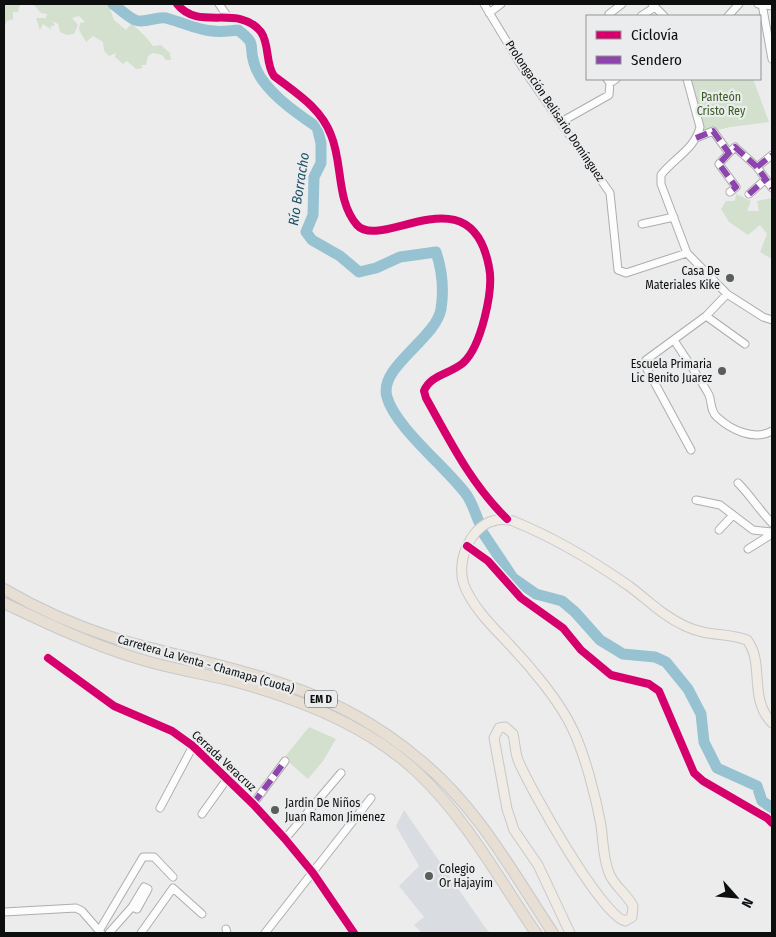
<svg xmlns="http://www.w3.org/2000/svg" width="776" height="937" viewBox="0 0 776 937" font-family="'Fira Sans Condensed',sans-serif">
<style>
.built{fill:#d9dce1}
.green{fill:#d3e0ce}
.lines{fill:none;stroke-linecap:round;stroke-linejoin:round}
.river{stroke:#97c2d2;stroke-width:11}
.minor-casing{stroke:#adadae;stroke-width:9}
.major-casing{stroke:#c7c8c8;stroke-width:11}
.highway-casing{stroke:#c7c8c8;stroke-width:12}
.minor{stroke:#fcfcfc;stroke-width:7}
.major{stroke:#f0ebe4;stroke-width:9}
.highway{stroke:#e8dfd4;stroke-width:10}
.quiet{stroke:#8e44ad;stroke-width:6;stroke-dasharray:12 6;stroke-linecap:butt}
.cycleway-casing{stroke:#ebecee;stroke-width:11}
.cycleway{stroke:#d6006c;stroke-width:8}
.poi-dot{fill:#5b5c5c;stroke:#ebecee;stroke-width:2}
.labels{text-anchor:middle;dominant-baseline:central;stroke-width:4.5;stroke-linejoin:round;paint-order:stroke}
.shield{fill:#ebecee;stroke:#505151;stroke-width:1}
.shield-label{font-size:11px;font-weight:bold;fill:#0d0e0e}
.park-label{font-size:12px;fill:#365e21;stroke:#ebecee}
.street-label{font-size:12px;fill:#0d0e0e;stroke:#ebecee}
.poi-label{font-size:12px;fill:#0d0e0e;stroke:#ebecee;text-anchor:end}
.water-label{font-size:14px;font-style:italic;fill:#1d5062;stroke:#ebecee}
</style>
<rect width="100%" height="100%" fill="#ececed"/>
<path class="built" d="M 404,810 L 484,926 L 490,933 L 422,933 L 414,925 L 424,917 L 399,886 L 419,866 L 396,826 Z"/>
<path class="green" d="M 4,4 L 20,4 L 18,12 L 13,12 L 13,19 L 7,21 L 4,28 Z
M 33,4 L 121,4 L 120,6 L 110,9 L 114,20 L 126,30 L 131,24 C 136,26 150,41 153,46 L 161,45 L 170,53 L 171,60 L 166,60 L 162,55 L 153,53 L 148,56 L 146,65 L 141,65 L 143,68 L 136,69 L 127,61 L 123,64 L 115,57 L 116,53 L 109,56 L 104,51 L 103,42 L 93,36 L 86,42 L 79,30 L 80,23 L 85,22 L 79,16 L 72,18 L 78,25 L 74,34 L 67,35 L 60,32 L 58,24 L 52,21 L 55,25 L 50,27 L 52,30 L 43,24 L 40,30 L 36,18 L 46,18 L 47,14 L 41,13 Z
M 688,79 L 753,79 L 769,122 L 730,127 L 701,134 Z
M 736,194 L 751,201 L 747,211 L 759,211 L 757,201 L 772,198 L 772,259 L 760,252 L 767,234 L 760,225 L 748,235 L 729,222 L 721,209 L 726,201 L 735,201 Z
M 309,727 L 336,739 L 323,761 L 308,779 L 284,758 Z"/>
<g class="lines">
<path class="river" d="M 113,4 C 120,9 127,16 135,20 C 145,24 156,16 166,18 C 195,26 204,35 238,30 C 258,45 248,44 254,63 C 261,89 296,113 317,127 L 321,143 L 321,163 L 314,177 L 313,215 L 306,232 L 312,240 L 340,256 L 359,272 L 376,268 L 400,257 L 436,252 C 442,270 444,290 441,309 C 436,339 378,367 387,397 C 395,427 446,467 466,494 C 472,502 475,513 479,522
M 483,533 L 513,578 L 536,594 L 562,601 L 575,612 L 600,640 L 623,654 L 655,657 L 666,662 L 688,689 L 701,714 L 704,742 L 717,768 L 757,786 L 762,801 L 772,808"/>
<g class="minor-casing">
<path id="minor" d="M 177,4 C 199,32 238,3 261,32 C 270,45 265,63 274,76 C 296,93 321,108 331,135 C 343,163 336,201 357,225 C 381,252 471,171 489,267 C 494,290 481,347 463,363 C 450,374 430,375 424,391 L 426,398 C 450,441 471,484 507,519
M 219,4 L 228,17
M 484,4 L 524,70 L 610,193 L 618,270 L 626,273 L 687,253
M 652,4 L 664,16
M 758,4 L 772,6
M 762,4 L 772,59
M 489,13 L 501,4
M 610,16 L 609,14 L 622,4
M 641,16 L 655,7
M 728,16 L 739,4
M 687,79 L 700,127 C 695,149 674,158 661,175 L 661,184 L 687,253 L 727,294 L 763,317 L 772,320
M 610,83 L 616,79
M 561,122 L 609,95 L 610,83 L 607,79
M 696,138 L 713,131 L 729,153 L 735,147 L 757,167 L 772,188
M 729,153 L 719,164 L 736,187 L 730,192
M 757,167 L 772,155
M 749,194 L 766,179
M 642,224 L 674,217
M 706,316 L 745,344
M 674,340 C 685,358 699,376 709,395 C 712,402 710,411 717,417 C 731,430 754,441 772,431
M 691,450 L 646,367 L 646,360 L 706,316 L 727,294
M 738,483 C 751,496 759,510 772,523
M 696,500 L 720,505 L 753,530 L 772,532
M 719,530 L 733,515
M 467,546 L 488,561 L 521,598 L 563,628 L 581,650 L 611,675 L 649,684 L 659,691 L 694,773 L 703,781 L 767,818 L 772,823
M 748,549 L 772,534
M 48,658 L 114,706 L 172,731 L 193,746 L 253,804 L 285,839 L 313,873 L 354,933
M 253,804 L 285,761
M 160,808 L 193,746
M 202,814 L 227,779
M 285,839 L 341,773
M 4,912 L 76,908 L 82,911 L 101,933
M 226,929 L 227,933
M 99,931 L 143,857 L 154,857 L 173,877
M 109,933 L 132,907 L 144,887 L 148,889 L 137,909 L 132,907
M 141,933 L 173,888 L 202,914
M 265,933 L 371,798"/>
</g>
<g class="major-casing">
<path id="major" d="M 570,933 L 538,865 L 514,830 L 507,809 L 494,738 L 499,728 L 505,727 L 513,734 C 515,742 515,752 518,760 C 529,787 601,915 625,921 L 632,917 L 633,906 C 627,894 614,886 609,873 C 603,858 603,840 601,825 C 596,798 585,755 573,730 C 561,703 531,667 510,645 C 494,628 473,608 464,585 C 458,567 464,546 476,532 C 486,521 498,517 513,521 C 555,538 592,560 629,586 C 648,600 663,616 685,626 C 708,637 726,632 747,640 C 765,663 748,698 772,723"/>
</g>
<g class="highway-casing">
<path id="highway" d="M 4,589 C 38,609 77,626 114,638 C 171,655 230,665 286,685 C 334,701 381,727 420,760 C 477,806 513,873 553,933
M 4,603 C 46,623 88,643 133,657 C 163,667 194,672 225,679 C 292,696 366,724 417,772 C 466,818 499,879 536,933"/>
</g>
<use href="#minor" class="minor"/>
<use href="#major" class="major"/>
<use href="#highway" class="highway"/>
<path class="quiet" d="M 696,138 L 713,131 L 729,153 L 735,147 L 757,167 L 772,188
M 729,153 L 719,164 L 736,187 L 730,192
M 757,167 L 772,155
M 749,194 L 766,179
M 253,804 L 285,761"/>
<g class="cycleway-casing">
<path id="cycleway" d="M 177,4 C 199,32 238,3 261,32 C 270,45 265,63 274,76 C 296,93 321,108 331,135 C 343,163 336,201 357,225 C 381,252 471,171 489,267 C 494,290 481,347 463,363 C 450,374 430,375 424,391 L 426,398 C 450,441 471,484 507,519
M 467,546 L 488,561 L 521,598 L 563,628 L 581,650 L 611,675 L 649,684 L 659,691 L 694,773 L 703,781 L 767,818 L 772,823
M 48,658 L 114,706 L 172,731 L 193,746 L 253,804 L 285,839 L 313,873 L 354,933"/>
</g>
<use href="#cycleway" class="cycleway"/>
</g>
<g class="poi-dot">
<circle cx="730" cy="278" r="5"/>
<circle cx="722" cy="371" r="5"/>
<circle cx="275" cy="810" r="5"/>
<circle cx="429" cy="876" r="5"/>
</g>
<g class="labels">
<rect class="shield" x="305" y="690.5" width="32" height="17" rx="4"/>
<g class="shield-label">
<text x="321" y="699">EM D</text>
</g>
<g class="park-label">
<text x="721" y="97">Panteón<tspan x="721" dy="14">Cristo Rey</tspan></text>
</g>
<g class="street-label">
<text transform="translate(555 111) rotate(56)">Prolongación Belisario Domínguez</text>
<text transform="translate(206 664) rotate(16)">Carretera La Venta - Chamapa (Cuota)</text>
<text transform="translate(224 761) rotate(43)">Cerrada Veracruz</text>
</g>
<g class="poi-label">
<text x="720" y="271">Casa De<tspan x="720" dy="14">Materiales Kike</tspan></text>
<text x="712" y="364">Escuela Primaria<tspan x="712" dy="14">Lic Benito Juarez</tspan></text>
<text x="285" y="803" text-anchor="start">Jardin De Niños<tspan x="285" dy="14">Juan Ramon Jimenez</tspan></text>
<text x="439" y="869" text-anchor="start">Colegio<tspan x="439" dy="14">Or Hajayim</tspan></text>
</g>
<g class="water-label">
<text transform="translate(299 189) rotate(-81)">Río Borracho</text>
</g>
</g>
<rect width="776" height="937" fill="none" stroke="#0d0e0e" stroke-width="10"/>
<rect x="586" y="15" width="175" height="65" fill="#ebecee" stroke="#929394"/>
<rect x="596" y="31" width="25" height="8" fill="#d6006c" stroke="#929394"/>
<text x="631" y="40" font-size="15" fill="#0d0e0e">Ciclovía</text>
<rect x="596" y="56" width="25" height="8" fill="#8e44ad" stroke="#929394"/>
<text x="631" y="65" font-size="15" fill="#0d0e0e">Sendero</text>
<g transform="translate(736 897) rotate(117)" stroke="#ebecee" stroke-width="4" paint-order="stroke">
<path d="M0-4L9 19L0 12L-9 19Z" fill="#0d0e0e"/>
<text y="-8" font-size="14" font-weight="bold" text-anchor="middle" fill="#0d0e0e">N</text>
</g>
</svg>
